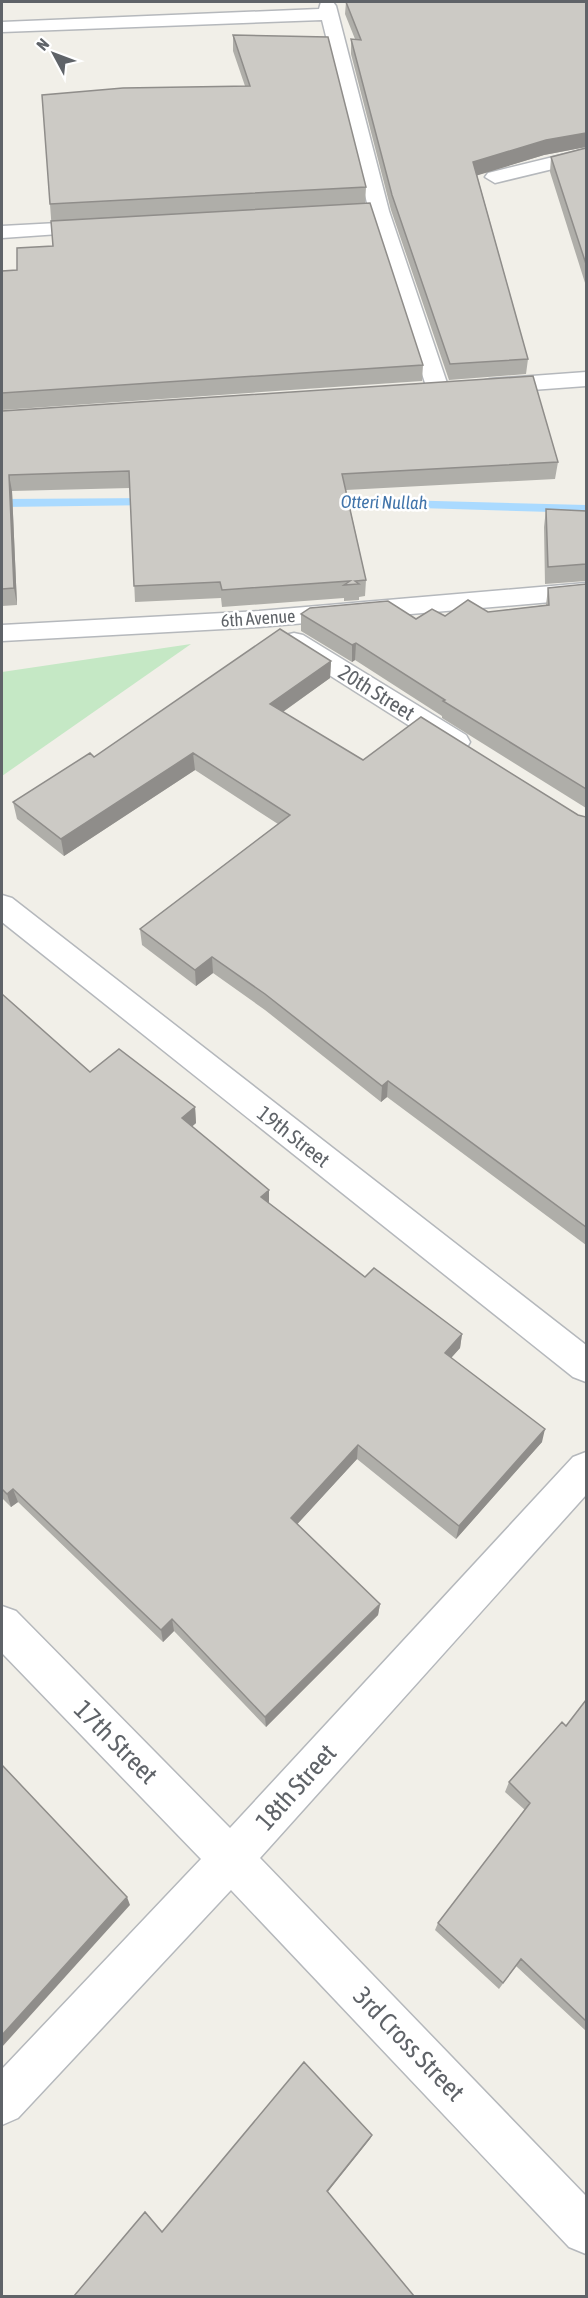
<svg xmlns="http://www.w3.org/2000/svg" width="588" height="2298" viewBox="0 0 588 2298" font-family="'Asap Condensed',sans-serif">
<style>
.green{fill:#c5e8c5}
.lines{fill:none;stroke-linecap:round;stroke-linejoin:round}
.stream{fill:#aadaff;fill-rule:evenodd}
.minor-casing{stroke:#b5b8bc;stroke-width:3}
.minor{fill:#fff;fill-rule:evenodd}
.wall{fill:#afaea9}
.shaded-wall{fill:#8f8d8a}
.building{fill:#cccac5;stroke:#8f8d8a;stroke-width:1.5}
.labels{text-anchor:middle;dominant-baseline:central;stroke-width:5;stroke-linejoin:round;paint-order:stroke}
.far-water-label{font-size:18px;font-style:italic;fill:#4174aa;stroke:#fff}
.far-street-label{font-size:18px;fill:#5f6368;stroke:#fff}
.street-label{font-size:21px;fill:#5f6368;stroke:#fff}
.near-street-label{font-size:26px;fill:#5f6368;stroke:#fff}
</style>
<rect width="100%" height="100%" fill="#f1efe8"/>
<path class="green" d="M 191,644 L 2,776 L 2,672 Z"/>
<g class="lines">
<path class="stream" d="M 153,498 L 160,502 L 158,505 L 2,507 L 2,499 Z
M 324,498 L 586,505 L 586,513 L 319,505 L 317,502 Z"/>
<g class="minor-casing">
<path id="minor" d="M 321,2 L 333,2 L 336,6 L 389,211 L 449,389 L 446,394 L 430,394 L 427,389 L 369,211 L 322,20 L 2,32 L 2,22 L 319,9 Z
M 586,149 L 586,161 L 495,183 L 485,177 L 488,173 Z
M 95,221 L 102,223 L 105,227 L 102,231 L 2,238 L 2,226 Z
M 586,372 L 586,386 L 490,393 L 482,391 L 479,386 L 482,381 L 490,379 Z
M 586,583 L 586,599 L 259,627 L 2,641 L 2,625 L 259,611 Z
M 294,633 L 303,635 L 466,735 L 470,742 L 466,749 L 456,751 L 446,749 L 285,647 L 281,641 L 285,635 Z
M 2,895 L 12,898 L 586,1345 L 586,1382 L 573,1377 L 2,922 Z
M 586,1452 L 586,1495 L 260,1858 L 586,2196 L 586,2254 L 569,2247 L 231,1890 L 18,2118 L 2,2125 L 2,2069 L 201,1859 L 2,1653 L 2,1606 L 16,1611 L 230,1828 L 573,1457 Z"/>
</g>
<use href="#minor" class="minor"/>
</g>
<path class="wall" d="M 346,2 L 586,2 L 586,147 L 544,155 L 477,175 L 528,359 L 526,374 L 449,380 L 391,210 L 351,54 L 351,39 L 355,39 L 345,14 Z
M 233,35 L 366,187 L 365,204 L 423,365 L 422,381 L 2,410 L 2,411 L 558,462 L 555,479 L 346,490 L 366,580 L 365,596 L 359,597 L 359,600 L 344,601 L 344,598 L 222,607 L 221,598 L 135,602 L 130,488 L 12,491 L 17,605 L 2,606 L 2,271 L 17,270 L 53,246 L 50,204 L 245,86 L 233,51 Z
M 586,148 L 586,286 L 550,172 L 551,157 Z
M 546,509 L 586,511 L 586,581 L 545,584 L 544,527 Z
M 586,584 L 586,808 L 442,718 L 442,716 L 355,660 L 352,662 L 301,631 L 301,614 L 416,619 L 445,616 L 488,612 L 546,605 L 548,588 Z
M 331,661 L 330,678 L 283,712 L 363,760 L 586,817 L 586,1245 L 387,1097 L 381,1102 L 265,1010 L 213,973 L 196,986 L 142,945 L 140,929 L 278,824 L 195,770 L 64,856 L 17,819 L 13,802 L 94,757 Z
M 2,994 L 90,1072 L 195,1107 L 196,1123 L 192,1126 L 269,1203 L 365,1277 L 462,1334 L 460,1348 L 451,1358 L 542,1442 L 456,1539 L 357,1459 L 297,1524 L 380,1604 L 378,1615 L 266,1727 L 174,1631 L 163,1642 L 18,1502 L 11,1507 L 2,1498 Z
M 586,1700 L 586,2031 L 516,1966 L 499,1989 L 435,1930 L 438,1923 L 525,1810 L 505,1792 L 509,1782 L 566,1726 Z"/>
<path class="shaded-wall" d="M 586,133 L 586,147 L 544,155 L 472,177 L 473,162 L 546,140 Z
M 9,475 L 12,491 L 17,605 L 14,588 Z
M 356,643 L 355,660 L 352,662 L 352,645 Z
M 331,661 L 330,678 L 270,721 L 270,704 Z
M 193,753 L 195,770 L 64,856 L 61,839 Z
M 212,957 L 213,973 L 196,986 L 195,970 Z
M 388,1081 L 387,1097 L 381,1102 L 382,1086 Z
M 195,1107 L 196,1123 L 184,1134 L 182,1118 Z
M 269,1190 L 269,1206 L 261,1197 Z
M 462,1334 L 460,1348 L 443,1367 L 445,1353 Z
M 545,1429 L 542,1442 L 456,1539 L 459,1526 Z
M 358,1445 L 357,1459 L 291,1531 L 291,1518 Z
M 13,1489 L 18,1502 L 11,1507 L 7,1494 Z
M 380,1604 L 378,1615 L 266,1727 L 265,1717 Z
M 172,1619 L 174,1631 L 163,1642 L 161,1630 Z
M 127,1897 L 130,1905 L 2,2047 L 2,2035 Z
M 372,2135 L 370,2139 L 326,2194 L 327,2191 Z"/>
<path class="building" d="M 346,2 L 586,2 L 586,133 L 546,140 L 473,162 L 528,359 L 450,364 L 392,195 L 351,39 L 361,40 Z
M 233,35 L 328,37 L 366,187 L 50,204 L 42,95 L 123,88 L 250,86 Z
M 586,148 L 586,264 L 551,157 Z
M 370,203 L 423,365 L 2,393 L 2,271 L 17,270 L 17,248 L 53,246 L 51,221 Z
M 533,376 L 558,462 L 342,474 L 366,580 L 355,581 L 359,584 L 344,585 L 350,581 L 222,590 L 220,582 L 134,586 L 129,471 L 9,475 L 14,588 L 2,589 L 2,411 Z
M 546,509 L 586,511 L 586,564 L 548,567 Z
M 586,584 L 586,789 L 443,701 L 445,700 L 356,643 L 352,645 L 301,614 L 310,608 L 388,601 L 416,619 L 432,609 L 445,616 L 468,600 L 488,612 L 549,605 L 548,588 Z
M 280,629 L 331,661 L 270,704 L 363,760 L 421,717 L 578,815 L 586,817 L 586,1227 L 388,1081 L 382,1086 L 265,994 L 212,957 L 195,970 L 140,929 L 290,815 L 193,753 L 61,839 L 13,802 L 90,753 L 94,757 Z
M 2,994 L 90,1072 L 119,1049 L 195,1107 L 182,1118 L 269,1190 L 261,1197 L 365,1277 L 374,1268 L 462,1334 L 445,1353 L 545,1429 L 459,1526 L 358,1445 L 291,1518 L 380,1604 L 265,1717 L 172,1619 L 161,1630 L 13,1489 L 7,1494 L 2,1489 Z
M 586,1700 L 586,2021 L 521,1959 L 503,1983 L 438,1923 L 530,1803 L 509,1782 L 562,1722 L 566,1726 Z
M 2,1765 L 127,1897 L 2,2035 Z
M 304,2062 L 372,2135 L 327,2191 L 414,2296 L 74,2296 L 145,2212 L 162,2232 Z"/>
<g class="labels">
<g class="far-water-label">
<text transform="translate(384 502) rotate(1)">Otteri Nullah</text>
</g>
<g class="far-street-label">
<text transform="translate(258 618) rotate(-4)">6th Avenue</text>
</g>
<g class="street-label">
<text transform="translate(377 692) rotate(32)">20th Street</text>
<text transform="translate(294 1136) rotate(38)">19th Street</text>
</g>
<g class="near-street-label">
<text transform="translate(116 1742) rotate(45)">17th Street</text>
<text transform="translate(296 1787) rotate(-48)">18th Street</text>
<text transform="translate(409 2044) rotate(46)">3rd Cross Street</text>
</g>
</g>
<rect width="588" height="2298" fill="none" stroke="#5f6368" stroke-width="6"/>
<g transform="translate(54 54) rotate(311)" stroke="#ffffff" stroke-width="4.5" paint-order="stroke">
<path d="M0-4.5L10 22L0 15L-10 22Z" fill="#5f6368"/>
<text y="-9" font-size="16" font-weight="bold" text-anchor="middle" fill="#5f6368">N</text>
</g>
</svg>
